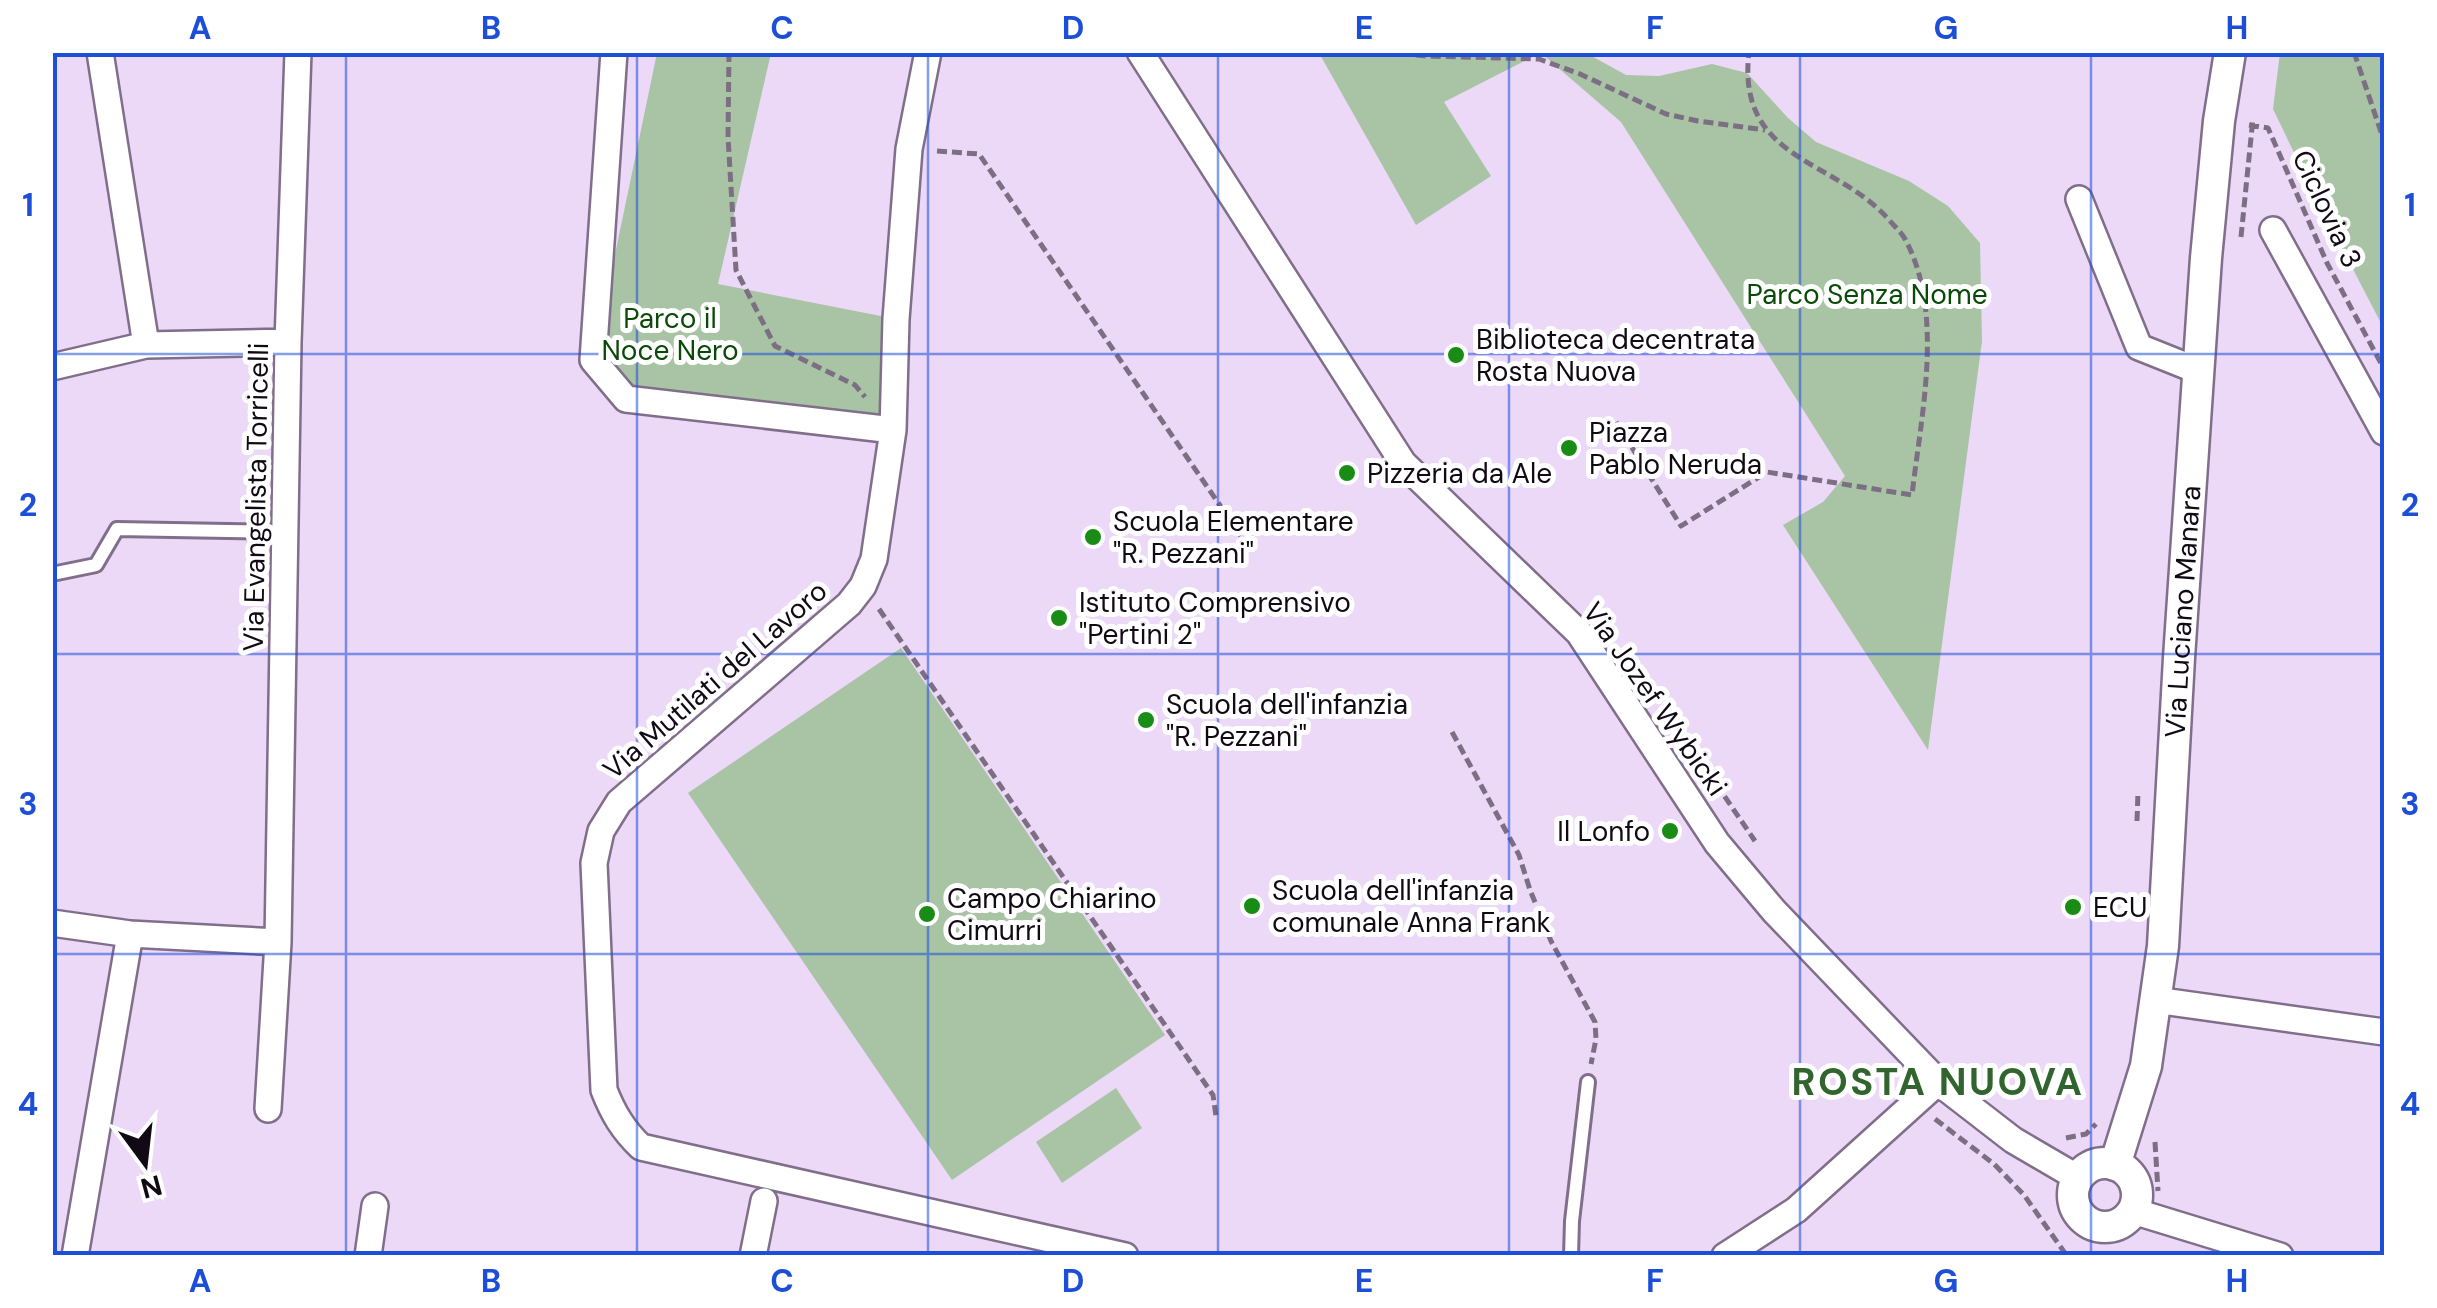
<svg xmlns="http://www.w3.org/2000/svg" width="2437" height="1308" viewBox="0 0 2437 1308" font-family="'DM Sans',sans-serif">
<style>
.green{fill:#a8c4a5}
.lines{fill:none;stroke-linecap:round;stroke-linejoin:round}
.service-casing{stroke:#806e8a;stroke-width:18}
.minor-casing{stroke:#806e8a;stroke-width:30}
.tertiary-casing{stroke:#806e8a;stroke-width:35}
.path{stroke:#7c6f83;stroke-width:5;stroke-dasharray:10 5;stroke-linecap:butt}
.service{stroke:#fff;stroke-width:12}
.minor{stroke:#fff;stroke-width:25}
.tertiary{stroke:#fff;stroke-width:30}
.grid{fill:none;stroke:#1d4ed8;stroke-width:2.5;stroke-opacity:0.55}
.poi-dot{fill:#188c14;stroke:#fff;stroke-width:4}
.labels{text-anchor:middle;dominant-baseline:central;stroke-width:10;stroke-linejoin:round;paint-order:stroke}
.street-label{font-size:28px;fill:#110a14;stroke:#fff}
.park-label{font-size:28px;fill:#0a4a08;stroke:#fff}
.poi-label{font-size:28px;fill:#110a14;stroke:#fff;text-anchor:start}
.district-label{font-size:38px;font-weight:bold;letter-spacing:2.5px;fill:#31642e;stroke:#fff}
.neatline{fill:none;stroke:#1d4ed8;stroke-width:4}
.grid-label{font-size:32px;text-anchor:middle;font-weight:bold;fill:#1d4ed8}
</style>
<rect width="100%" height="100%" fill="#ecd8f7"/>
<path class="green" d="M 657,53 L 771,53 L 718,284 L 896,319 L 893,430 L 626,399 L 593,360 Z
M 1319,53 L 1540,53 L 1444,102 L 1491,176 L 1416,225 Z
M 1541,53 L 1586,53 L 1626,75 L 1659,76 L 1712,64 L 1747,73 L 1788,118 L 1816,142 L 1909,181 L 1948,206 L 1980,243 L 1982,341 L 1928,750 L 1783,525 L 1823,502 L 1845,476 L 1621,122 Z
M 2280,53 L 2384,53 L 2384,329 L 2314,194 L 2273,109 Z
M 901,648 L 1165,1035 L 952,1180 L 688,793 Z
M 1116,1088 L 1142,1128 L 1062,1183 L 1036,1142 Z"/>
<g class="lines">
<g class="service-casing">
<path id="service" d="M 52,574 L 96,565 L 117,529 L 285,532
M 1571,1256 L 1572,1221 L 1588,1082"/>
</g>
<g class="minor-casing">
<path id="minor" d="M 100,52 L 146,345
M 614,52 L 593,360 L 626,399 L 893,430
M 928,52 L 909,149 L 896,319 L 893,430 L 874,559 L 863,586 L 849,604 L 619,802 L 601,831 L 594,863 L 604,1090 C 613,1113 623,1130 641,1147 L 1125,1256
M 1140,52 L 1403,463 L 1579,633 L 1717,843 L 1774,911 L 1938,1082 L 2013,1140 L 2078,1178
M 2079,199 L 2139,347 L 2199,371
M 2273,230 L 2384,432
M 52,367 L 146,345 L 288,342
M 52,923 L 130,934 L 278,942
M 2155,1000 L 2384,1032
M 268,1109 L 278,942 L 288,342 L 298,52
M 2133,1211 L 2280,1256
M 75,1256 L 130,934
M 368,1256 L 375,1206
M 753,1256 L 764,1201
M 1725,1256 L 1796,1210 L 1938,1082"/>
</g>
<g class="tertiary-casing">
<g id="tertiary">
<circle cx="2105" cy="1195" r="32"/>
<path id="s1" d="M 2115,1165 L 2146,1066 L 2163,946 L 2179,658 L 2206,258 L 2219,121 L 2230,52"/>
</g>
</g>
<path class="path" d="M 729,52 L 728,137 L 736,270 L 775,346 L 855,385 L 865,397
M 1386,52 L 1426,56 L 1539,59 L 1580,74 L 1666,114 L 1698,121 L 1765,130
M 2354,52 L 2384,141
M 2249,125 L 2268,128 L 2327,263 L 2384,369
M 937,151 L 979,154 L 1243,539
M 2241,237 L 2253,118
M 1616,422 L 1681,526 L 1767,472 L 1912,495 C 1921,415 1945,313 1905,239 C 1901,232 1895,227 1890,221 C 1836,158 1736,162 1749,52
M 879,609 L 1213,1095 L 1216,1116
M 1674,722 L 1755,841
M 1452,732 L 1519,855 L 1530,890 L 1551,941 L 1595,1022 L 1596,1039 L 1591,1064
M 2137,821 L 2138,792
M 1935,1119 L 1994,1164 L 2024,1195 L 2067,1256
M 2066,1138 L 2086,1134 L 2096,1124
M 2155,1142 L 2158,1191"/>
<use href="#service" class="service"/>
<use href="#minor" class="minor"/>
<use href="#tertiary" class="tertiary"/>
</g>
<path class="grid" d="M 346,52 L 346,1256M 637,52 L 637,1256M 928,52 L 928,1256M 1218,52 L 1218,1256M 1509,52 L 1509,1256M 1800,52 L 1800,1256M 2091,52 L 2091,1256M 52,354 L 2384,354M 52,654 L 2384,654M 52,954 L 2384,954"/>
<g class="poi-dot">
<circle cx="1456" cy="355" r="10"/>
<circle cx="1569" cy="448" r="10"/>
<circle cx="1347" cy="473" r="10"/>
<circle cx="1093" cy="537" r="10"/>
<circle cx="1059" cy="618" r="10"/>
<circle cx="1146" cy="720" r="10"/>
<circle cx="1670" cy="831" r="10"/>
<circle cx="1252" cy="906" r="10"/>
<circle cx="2073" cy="907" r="10"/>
<circle cx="927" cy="914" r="10"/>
</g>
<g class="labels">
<g class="street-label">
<text transform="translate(2327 209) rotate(65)">Ciclovia 3</text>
<text transform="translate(256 497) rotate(-89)">Via Evangelista Torricelli</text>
<text stroke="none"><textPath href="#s1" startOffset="560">Via Luciano Manara</textPath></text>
<text transform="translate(715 680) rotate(-41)">Via Mutilati del Lavoro</text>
<text transform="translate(1655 699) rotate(55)">Via Jozef Wybicki</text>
</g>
<g class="park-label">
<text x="1867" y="294">Parco Senza Nome</text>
<text x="670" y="318">Parco il<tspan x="670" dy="32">Noce Nero</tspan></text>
</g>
<g class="poi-label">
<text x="1476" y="339">Biblioteca decentrata<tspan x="1476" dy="32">Rosta Nuova</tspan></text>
<text x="1589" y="432">Piazza<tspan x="1589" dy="32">Pablo Neruda</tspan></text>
<text x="1367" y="473">Pizzeria da Ale</text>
<text x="1113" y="521">Scuola Elementare<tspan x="1113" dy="32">"R. Pezzani"</tspan></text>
<text x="1079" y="602">Istituto Comprensivo<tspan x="1079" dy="32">"Pertini 2"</tspan></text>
<text x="1166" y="704">Scuola dell'infanzia<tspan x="1166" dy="32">"R. Pezzani"</tspan></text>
<text x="1650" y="831" text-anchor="end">Il Lonfo</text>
<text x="1272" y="890">Scuola dell'infanzia<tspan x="1272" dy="32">comunale Anna Frank</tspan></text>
<text x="947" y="898">Campo Chiarino<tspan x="947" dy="32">Cimurri</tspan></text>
<text x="2093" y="907">ECU</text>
</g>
<g class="district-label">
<text x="1938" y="1082">ROSTA NUOVA</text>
</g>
</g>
<rect width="2437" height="1308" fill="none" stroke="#ffffff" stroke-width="110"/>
<g transform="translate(145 1163) rotate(165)" stroke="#ffffff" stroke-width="8" paint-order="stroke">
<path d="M0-8L18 38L0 25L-18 38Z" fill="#110a14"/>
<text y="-15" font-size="28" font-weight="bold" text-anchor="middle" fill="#110a14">N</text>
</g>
<rect x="55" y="55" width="2327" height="1198" class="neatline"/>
<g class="grid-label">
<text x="200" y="39">A</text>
<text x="491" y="39">B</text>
<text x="782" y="39">C</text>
<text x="1073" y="39">D</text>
<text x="1364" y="39">E</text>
<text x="1655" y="39">F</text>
<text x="1946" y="39">G</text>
<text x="2237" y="39">H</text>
<text x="28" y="216">1</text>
<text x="2410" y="216">1</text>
<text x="28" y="516">2</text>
<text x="2410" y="516">2</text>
<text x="28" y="815">3</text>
<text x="2410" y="815">3</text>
<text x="28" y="1115">4</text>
<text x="2410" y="1115">4</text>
<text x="200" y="1292">A</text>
<text x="491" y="1292">B</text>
<text x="782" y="1292">C</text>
<text x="1073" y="1292">D</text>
<text x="1364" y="1292">E</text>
<text x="1655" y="1292">F</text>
<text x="1946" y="1292">G</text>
<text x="2237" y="1292">H</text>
</g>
</svg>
